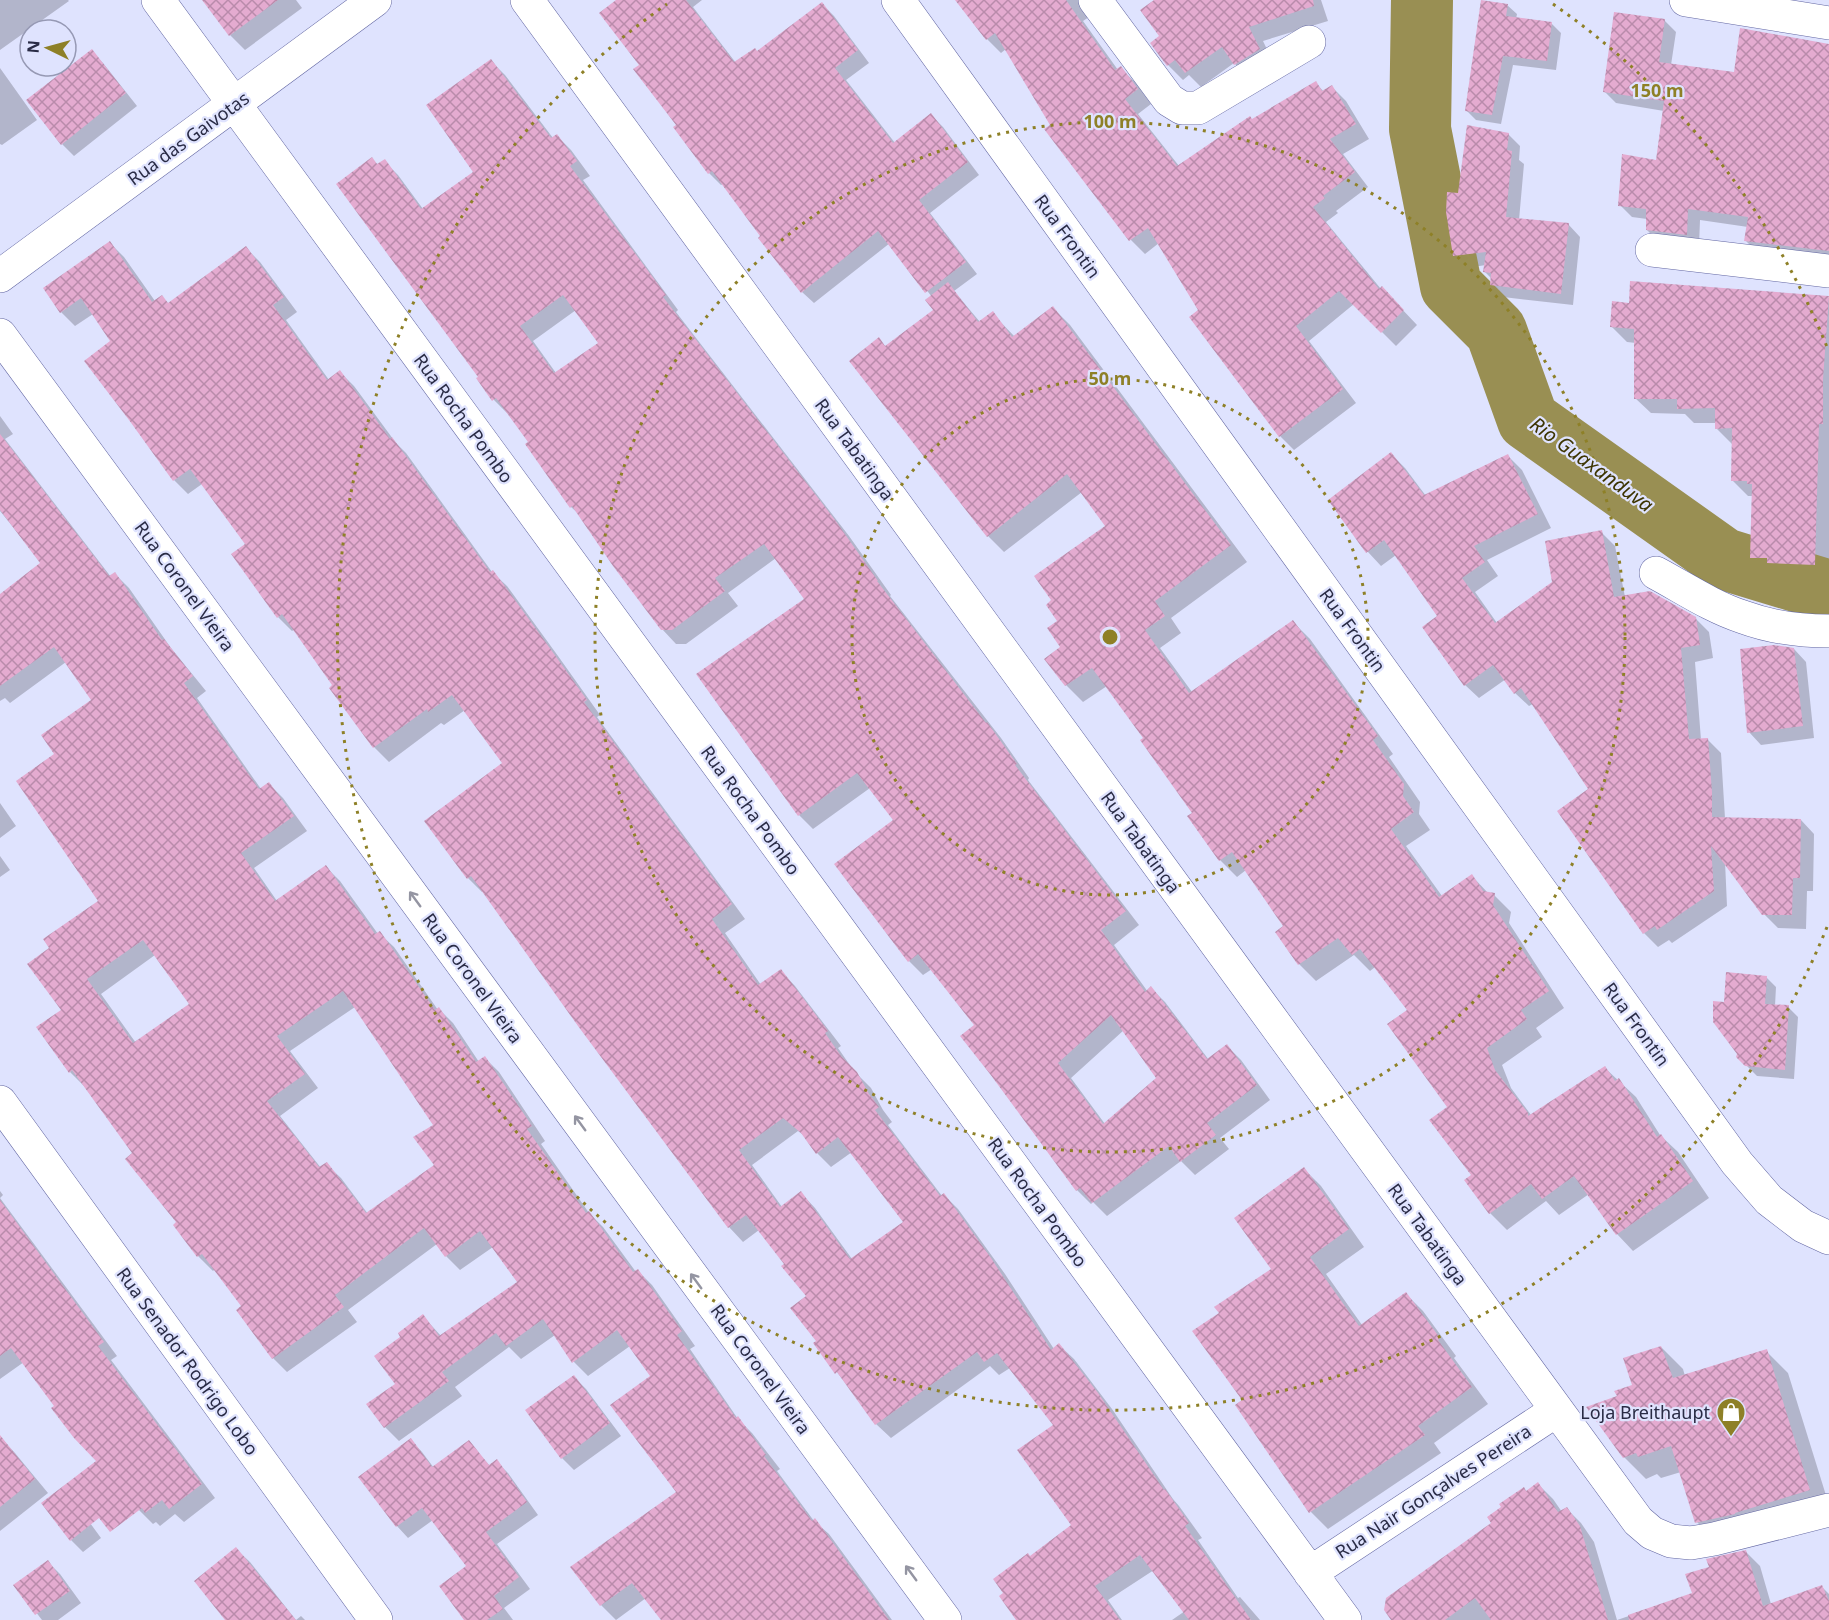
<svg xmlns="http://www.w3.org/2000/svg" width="1829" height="1620" viewBox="0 0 1829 1620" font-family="'Noto Sans',sans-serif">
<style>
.shadow{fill:#0003;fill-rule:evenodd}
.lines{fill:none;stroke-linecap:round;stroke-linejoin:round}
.river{stroke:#998f53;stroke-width:62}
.building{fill:url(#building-cross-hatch);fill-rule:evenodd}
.minor-casing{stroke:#6266a2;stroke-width:34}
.minor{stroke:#fff;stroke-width:33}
.oneway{stroke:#9495a2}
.ring{fill:none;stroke:#8e8027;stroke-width:3;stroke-dasharray:3 6}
.labels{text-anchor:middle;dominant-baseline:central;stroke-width:4.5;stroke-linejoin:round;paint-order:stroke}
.street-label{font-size:18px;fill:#292b45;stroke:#dfe3fe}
.poi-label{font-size:18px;fill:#292b45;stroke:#dfe3fe;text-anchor:end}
.water-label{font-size:20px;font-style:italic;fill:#3d3502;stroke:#dfe3fe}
.centre{fill:#8e8027;stroke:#dfe3fe;stroke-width:3}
.ring-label{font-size:18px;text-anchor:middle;font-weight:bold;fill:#8e8027;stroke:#dfe3fe;stroke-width:4.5;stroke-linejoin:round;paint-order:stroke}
</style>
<defs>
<pattern id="building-cross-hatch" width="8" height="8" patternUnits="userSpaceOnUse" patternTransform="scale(1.5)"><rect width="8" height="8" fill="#e4abd0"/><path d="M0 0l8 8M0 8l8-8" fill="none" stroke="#b98bab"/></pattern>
</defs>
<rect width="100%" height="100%" fill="#dfe3fe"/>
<path class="shadow" d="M 0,0 L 68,0 L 69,1 L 0,50 Z
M 204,0 L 296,0 L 302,8 L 245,50 L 230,35 Z
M 618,0 L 702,0 L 693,7 L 736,63 L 757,53 L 822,4 L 834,16 L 869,63 L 846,80 L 895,143 L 931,115 L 943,127 L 979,175 L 930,213 L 977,274 L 954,291 L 980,322 L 992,313 L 1015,337 L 1053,308 L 1070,325 L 1247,562 L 1171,618 L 1181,633 L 1160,648 L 1192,692 L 1293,622 L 1310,639 L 1393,754 L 1389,757 L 1420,802 L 1419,814 L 1430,830 L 1406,846 L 1442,896 L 1472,876 L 1489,894 L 1494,895 L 1511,912 L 1509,923 L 1564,1008 L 1536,1028 L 1542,1037 L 1502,1065 L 1511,1088 L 1531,1115 L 1605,1068 L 1636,1097 L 1660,1135 L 1678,1152 L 1709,1198 L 1633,1251 L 1617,1234 L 1589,1194 L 1559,1215 L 1546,1201 L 1507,1230 L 1490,1213 L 1466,1180 L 1473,1175 L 1449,1107 L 1409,1010 L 1375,967 L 1370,971 L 1354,955 L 1316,981 L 1299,964 L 1277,932 L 1285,927 L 1246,870 L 1237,877 L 1220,860 L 1194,813 L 1145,738 L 1107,686 L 1083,702 L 1066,685 L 1046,659 L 1062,647 L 1059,621 L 1107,526 L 1082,492 L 1004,552 L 988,536 L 878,339 L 886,347 L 935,311 L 932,297 L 890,243 L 814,303 L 802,292 L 723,184 L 721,185 L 709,173 L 676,127 L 678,125 L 641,65 Z
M 957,0 L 1078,0 L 1089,17 L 1083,21 L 1118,70 L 1120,68 L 1135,82 L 1151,104 L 1138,114 L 1179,166 L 1316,83 L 1324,92 L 1332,87 L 1346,101 L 1369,139 L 1343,154 L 1368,187 L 1336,211 L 1338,213 L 1326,222 L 1381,289 L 1382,288 L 1417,325 L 1396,346 L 1354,304 L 1309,341 L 1356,403 L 1294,450 L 1280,436 L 1159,243 L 1145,254 L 1131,240 L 1046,130 L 1052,125 L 1006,49 L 1001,53 L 987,39 Z
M 1157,0 L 1321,0 L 1328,21 L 1263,41 L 1274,64 L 1250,79 L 1234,63 L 1201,87 L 1189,75 L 1183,80 L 1168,65 L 1161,37 Z
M 1507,5 L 1517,14 L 1516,19 L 1551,23 L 1561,33 L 1556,70 L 1513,65 L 1501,124 L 1476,120 L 1466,110 Z
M 1664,20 L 1676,32 L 1671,65 L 1736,74 L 1829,46 L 1829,261 L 1758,253 L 1746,241 L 1748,227 L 1700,220 L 1699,246 L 1659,242 L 1647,230 L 1647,219 L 1632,217 L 1620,205 L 1657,162 L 1664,111 L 1616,103 L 1604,91 Z
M 91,51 L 103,63 L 137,106 L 74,156 L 62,144 Z
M 491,61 L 505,75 L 553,138 L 557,136 L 571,150 L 590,176 L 583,180 L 678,310 L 676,312 L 849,536 L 891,595 L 890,596 L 1001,738 L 1029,778 L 1028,780 L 1139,925 L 1114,945 L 1148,992 L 1151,988 L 1165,1002 L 1209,1060 L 1227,1046 L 1241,1060 L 1270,1100 L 1220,1138 L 1229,1149 L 1195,1175 L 1181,1161 L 1107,1216 L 1093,1202 L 1091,1204 L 1077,1190 L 976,1026 L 932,969 L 923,975 L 909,961 L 836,864 L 895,821 L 870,788 L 813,829 L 799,815 L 698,675 L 806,599 L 776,558 L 728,593 L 738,606 L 686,644 L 676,644 L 662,629 L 582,517 L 571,507 L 530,442 L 508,414 L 494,400 L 480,377 L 372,159 L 378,165 L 384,161 L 398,175 L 423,209 L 475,172 ZM 576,310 L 600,343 L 556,373 L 533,341 ZM 1124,1030 L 1158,1078 L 1105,1124 L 1071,1078 Z
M 0,68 L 37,120 L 2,145 L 0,144 Z
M 1508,134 L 1520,146 L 1519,160 L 1524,164 L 1519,220 L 1568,224 L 1580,237 L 1573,305 L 1503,297 L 1491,285 L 1492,279 L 1485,272 L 1486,265 L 1466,268 L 1454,255 L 1459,195 Z
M 110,243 L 124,257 L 155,301 L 162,297 L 169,304 L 246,248 L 260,262 L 297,312 L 286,320 L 329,380 L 340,372 L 354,386 L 396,443 L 406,453 L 492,572 L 507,586 L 558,656 L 600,715 L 597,717 L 745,919 L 725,933 L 761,985 L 781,971 L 795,986 L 841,1046 L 838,1048 L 854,1071 L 871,1088 L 883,1110 L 892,1122 L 888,1125 L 942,1196 L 944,1195 L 958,1209 L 1005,1274 L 1054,1349 L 1059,1345 L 1074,1359 L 1112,1409 L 1173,1499 L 1179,1506 L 1202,1538 L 1198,1540 L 1238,1598 L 1240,1597 L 1260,1620 L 1172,1620 L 1185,1611 L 1154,1570 L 1108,1600 L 1122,1620 L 1019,1620 L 1031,1558 L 1074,1526 L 1055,1425 L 1010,1368 L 999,1375 L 990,1366 L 891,1438 L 876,1424 L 815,1343 L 818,1341 L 809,1297 L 786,1265 L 759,1230 L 743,1242 L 729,1227 L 579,1025 L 483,891 L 482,892 L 468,878 L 504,763 L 465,710 L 444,725 L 441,723 L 389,762 L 374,747 L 331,688 L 334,685 L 295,629 L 292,631 L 278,617 L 247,545 L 202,484 L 188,494 L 174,480 L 112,341 L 93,314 L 75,326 L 61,312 ZM 798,1131 L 807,1138 L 817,1153 L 831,1167 L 852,1152 L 905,1222 L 852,1259 L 815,1208 L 801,1193 L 782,1207 L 752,1165 Z
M 1632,283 L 1829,298 L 1829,580 L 1784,578 L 1779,573 L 1767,572 L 1752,557 L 1753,496 L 1748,496 L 1732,480 L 1732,444 L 1716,428 L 1716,423 L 1694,423 L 1685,414 L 1651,413 L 1635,398 L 1636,343 L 1627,342 L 1612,327 L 1630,304 Z
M 0,416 L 13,434 L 5,439 L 111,577 L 115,574 L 129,588 L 171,648 L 206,691 L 197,698 L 261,789 L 269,784 L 283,798 L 307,831 L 254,868 L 277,901 L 326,867 L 340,881 L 378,934 L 379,933 L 394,947 L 438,1010 L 439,1009 L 453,1023 L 479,1062 L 485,1058 L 499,1072 L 545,1141 L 541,1144 L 589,1213 L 603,1227 L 636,1272 L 638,1271 L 652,1285 L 695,1346 L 690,1349 L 738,1419 L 752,1433 L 780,1469 L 777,1471 L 814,1521 L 829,1534 L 892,1620 L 663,1620 L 646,1598 L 616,1620 L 601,1605 L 572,1567 L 678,1492 L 652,1377 L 630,1346 L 588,1376 L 574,1362 L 555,1335 L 521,1359 L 509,1347 L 455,1387 L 462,1396 L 399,1441 L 385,1427 L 397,1385 L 402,1337 L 423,1316 L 441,1336 L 519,1283 L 493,1247 L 460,1270 L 446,1256 L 437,1244 L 348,1310 L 357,1322 L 287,1372 L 273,1358 L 243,1306 L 215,1269 L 213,1271 L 198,1256 L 175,1225 L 178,1222 L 134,1153 L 84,1086 L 70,1072 L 63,1010 L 51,948 L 100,901 L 57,754 L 93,700 L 66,662 L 10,703 L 5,698 L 0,701 L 0,597 L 42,563 L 0,511 ZM 155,955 L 191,1004 L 136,1043 L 101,994 ZM 355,1007 L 435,1125 L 436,1165 L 368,1214 L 341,1178 L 326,1164 L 321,1168 L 280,1116 L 318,1088 L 290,1051 Z
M 1391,454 L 1405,468 L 1426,496 L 1508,456 L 1522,470 L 1551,528 L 1487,560 L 1498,576 L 1475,592 L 1497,623 L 1554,583 L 1601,532 L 1615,546 L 1625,597 L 1695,618 L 1709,632 L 1713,658 L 1695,662 L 1701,740 L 1707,739 L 1721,753 L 1725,818 L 1801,820 L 1814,834 L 1813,891 L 1807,891 L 1806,929 L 1778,928 L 1764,914 L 1725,861 L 1727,906 L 1672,943 L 1669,940 L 1658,947 L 1644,933 L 1559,811 L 1590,790 L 1533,704 L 1529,706 L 1515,693 L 1506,679 L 1479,698 L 1465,685 L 1439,616 L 1396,555 L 1381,566 L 1368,552 L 1330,500 Z
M 1794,649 L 1806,662 L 1814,738 L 1761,745 L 1749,732 Z
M 0,803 L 16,826 L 0,838 Z
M 0,856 L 10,870 L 0,877 Z
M 1766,977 L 1776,987 L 1775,1006 L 1788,1007 L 1798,1017 L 1794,1079 L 1757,1076 L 1738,1057 L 1725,1003 Z
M 1304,1169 L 1321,1186 L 1364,1247 L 1326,1274 L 1362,1325 L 1406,1294 L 1423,1311 L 1456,1356 L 1454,1358 L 1488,1404 L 1434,1443 L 1441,1453 L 1328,1529 L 1311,1512 L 1244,1400 L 1221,1313 L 1273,1270 Z
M 0,1191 L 3,1195 L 0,1198 L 117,1356 L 111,1360 L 215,1498 L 184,1522 L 175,1514 L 160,1526 L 156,1522 L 153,1524 L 139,1510 L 56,1406 L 24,1362 L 0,1379 Z
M 1661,1347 L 1683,1369 L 1685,1376 L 1766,1351 L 1788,1373 L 1829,1505 L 1718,1544 L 1697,1522 L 1681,1472 L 1661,1478 L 1657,1474 L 1646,1479 L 1624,1457 L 1619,1397 L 1634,1386 Z
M 574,1377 L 586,1389 L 621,1436 L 574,1470 L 562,1458 L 527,1410 Z
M 2,1439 L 15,1453 L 48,1493 L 0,1531 L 0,1440 Z
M 411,1440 L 422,1452 L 434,1468 L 469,1442 L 490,1466 L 496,1461 L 508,1473 L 538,1515 L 497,1544 L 530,1589 L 504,1608 L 513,1620 L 466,1620 L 469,1566 L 433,1520 L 408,1538 L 397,1526 Z
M 1538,1484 L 1553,1499 L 1562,1512 L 1567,1509 L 1581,1523 L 1594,1542 L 1617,1620 L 1694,1594 L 1711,1568 L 1746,1552 L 1760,1566 L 1771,1604 L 1822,1587 L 1829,1594 L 1829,1620 L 1393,1620 L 1493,1523 L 1527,1492 Z
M 74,1501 L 101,1538 L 83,1552 L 71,1540 L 43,1503 Z
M 236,1549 L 250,1562 L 296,1620 L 301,1616 L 305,1620 L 227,1620 Z
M 48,1562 L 60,1574 L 81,1603 L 58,1620 L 42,1620 L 15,1585 Z"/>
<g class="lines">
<path class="river" d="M 1422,0 L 1420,129 L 1451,286 L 1496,331 L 1528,420 L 1724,559 L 1829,591"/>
</g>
<path class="building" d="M 202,0 L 278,0 L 229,36 Z
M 616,0 L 686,0 L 734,62 L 755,48 L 757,51 L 822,2 L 858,50 L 835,68 L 893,143 L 931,113 L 968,162 L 919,200 L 966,262 L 925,293 L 878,231 L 801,293 L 758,238 L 760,236 L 712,171 L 708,174 L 673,127 L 676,125 L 633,69 L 639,65 L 599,13 Z
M 955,0 L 1066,0 L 1115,70 L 1121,66 L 1138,89 L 1125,99 L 1177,166 L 1250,116 L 1252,119 L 1316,81 L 1322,91 L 1332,85 L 1356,124 L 1330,139 L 1355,172 L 1323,196 L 1325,198 L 1313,207 L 1379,289 L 1382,286 L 1404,310 L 1381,333 L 1339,291 L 1296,326 L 1343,389 L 1279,437 L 1189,317 L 1198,310 L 1148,228 L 1129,241 L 1044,129 L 1050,125 L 995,33 L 986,40 Z
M 1154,0 L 1313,0 L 1314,6 L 1249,27 L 1260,49 L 1234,65 L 1222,47 L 1185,73 L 1175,60 L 1167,66 L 1150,43 L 1159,36 L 1140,10 Z
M 1481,0 L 1508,4 L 1506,16 L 1552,22 L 1547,61 L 1503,56 L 1492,115 L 1465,111 Z
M 1614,12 L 1665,19 L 1659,62 L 1734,72 L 1740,28 L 1829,44 L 1829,251 L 1744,241 L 1748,217 L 1688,209 L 1687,235 L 1646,230 L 1646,209 L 1618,206 L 1622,154 L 1656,160 L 1664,101 L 1603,92 Z
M 92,49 L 126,93 L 61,145 L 26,100 Z
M 491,59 L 551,138 L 557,134 L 577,161 L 570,166 L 666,295 L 663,297 L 835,520 L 878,581 L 877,581 L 986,723 L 987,722 L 1017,764 L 1015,765 L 1126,911 L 1101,930 L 1145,992 L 1151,986 L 1207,1059 L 1227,1044 L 1257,1085 L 1207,1123 L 1216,1135 L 1180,1162 L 1169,1146 L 1092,1203 L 1080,1188 L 1076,1191 L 990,1074 L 960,1036 L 974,1025 L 918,954 L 908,962 L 834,864 L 893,820 L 857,773 L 798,816 L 696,674 L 804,599 L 764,544 L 715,578 L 725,591 L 672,630 L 661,630 L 613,566 L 572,506 L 570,508 L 525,444 L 528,442 L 496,398 L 492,401 L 476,378 L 478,377 L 336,184 L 372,157 L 377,164 L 385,159 L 421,209 L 473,172 L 426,105 ZM 563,295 L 598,343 L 554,373 L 520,326 ZM 1111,1015 L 1156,1078 L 1103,1124 L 1058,1063 Z
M 1467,125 L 1509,133 L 1507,150 L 1512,151 L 1506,217 L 1569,223 L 1561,294 L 1490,285 L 1491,273 L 1483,272 L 1486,252 L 1453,256 L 1446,212 L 1447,192 L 1458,193 Z
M 110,241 L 152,302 L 162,295 L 168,303 L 246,246 L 284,297 L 273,305 L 327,380 L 340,370 L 390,439 L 392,437 L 490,572 L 493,570 L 544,640 L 587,700 L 584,702 L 732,904 L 712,919 L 758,985 L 781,969 L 828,1031 L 825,1033 L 841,1056 L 857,1072 L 869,1094 L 879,1107 L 875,1110 L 940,1196 L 944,1193 L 991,1258 L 1051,1350 L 1059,1343 L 1098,1393 L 1164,1490 L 1165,1489 L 1189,1523 L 1185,1526 L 1251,1620 L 1189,1620 L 1140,1555 L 1095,1586 L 1120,1620 L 1016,1620 L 999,1596 L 1003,1593 L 993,1579 L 1028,1553 L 1030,1556 L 1071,1525 L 1017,1450 L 1053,1425 L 997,1353 L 984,1362 L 977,1352 L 875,1425 L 837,1372 L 835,1374 L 813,1343 L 816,1341 L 790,1308 L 806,1296 L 781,1266 L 784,1264 L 746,1215 L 728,1228 L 578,1026 L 471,876 L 467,879 L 424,821 L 502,763 L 452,695 L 428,712 L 427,709 L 373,748 L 329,688 L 332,685 L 282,614 L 277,618 L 231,554 L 245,544 L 190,469 L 173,481 L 129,420 L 84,361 L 110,341 L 81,298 L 60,313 L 43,288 ZM 783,1118 L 801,1133 L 816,1154 L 838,1137 L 903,1222 L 850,1259 L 801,1191 L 780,1207 L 739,1150 Z
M 1630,281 L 1829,296 L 1823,379 L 1823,424 L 1819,424 L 1815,565 L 1767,563 L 1767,558 L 1750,558 L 1752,484 L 1747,484 L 1747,481 L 1731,481 L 1732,428 L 1715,429 L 1715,408 L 1677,409 L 1677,399 L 1634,399 L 1634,329 L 1610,327 L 1612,301 L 1629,303 Z
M 948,282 L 978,322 L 993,311 L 1012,337 L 1053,306 L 1231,545 L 1155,601 L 1165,616 L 1145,630 L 1189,693 L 1293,620 L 1378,736 L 1373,740 L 1404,784 L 1403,796 L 1414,812 L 1391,829 L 1439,897 L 1472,874 L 1483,891 L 1495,893 L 1493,905 L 1549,991 L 1521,1010 L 1527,1019 L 1487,1048 L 1495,1070 L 1528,1113 L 1528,1116 L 1605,1066 L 1615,1081 L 1619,1078 L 1657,1137 L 1661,1134 L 1693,1181 L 1616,1235 L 1574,1176 L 1542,1199 L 1531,1184 L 1489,1214 L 1464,1180 L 1471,1175 L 1429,1120 L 1447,1107 L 1387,1024 L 1407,1010 L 1360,949 L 1352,955 L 1338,938 L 1298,965 L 1275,932 L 1283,926 L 1232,852 L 1219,861 L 1187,816 L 1192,813 L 1140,740 L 1143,738 L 1092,668 L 1065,686 L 1044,659 L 1060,647 L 1047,628 L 1057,621 L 1046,605 L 1051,600 L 1034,576 L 1105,526 L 1067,474 L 987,537 L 849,361 L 879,337 L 885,346 L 933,310 L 925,300 Z
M 0,434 L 109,576 L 115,572 L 162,640 L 164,639 L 193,676 L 184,683 L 259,789 L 269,782 L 294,816 L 241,853 L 275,901 L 326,865 L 375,934 L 380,931 L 435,1010 L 439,1007 L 476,1062 L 485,1056 L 532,1126 L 527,1129 L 586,1213 L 589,1211 L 633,1272 L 638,1269 L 682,1331 L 677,1335 L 736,1418 L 738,1416 L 766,1455 L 764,1456 L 812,1521 L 815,1518 L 889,1620 L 661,1620 L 632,1583 L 600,1606 L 570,1567 L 676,1492 L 610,1405 L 650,1376 L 617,1330 L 572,1363 L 543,1319 L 506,1346 L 496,1333 L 442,1372 L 449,1381 L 384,1428 L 366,1404 L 395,1384 L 374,1356 L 400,1337 L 398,1333 L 423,1314 L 439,1336 L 517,1282 L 480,1231 L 445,1257 L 424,1228 L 335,1295 L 344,1307 L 272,1359 L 236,1310 L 241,1306 L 202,1254 L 197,1257 L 173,1225 L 176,1222 L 125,1159 L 132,1153 L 72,1070 L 69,1073 L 36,1027 L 61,1010 L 27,964 L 49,948 L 43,939 L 98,901 L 16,781 L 54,754 L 41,735 L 91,700 L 54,647 L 0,686 L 0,594 L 40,563 L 0,510 ZM 143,940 L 189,1004 L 133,1043 L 87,979 ZM 343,991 L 433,1125 L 413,1137 L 434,1165 L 366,1213 L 327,1162 L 319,1167 L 267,1101 L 305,1074 L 277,1036 Z
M 1391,452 L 1424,495 L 1508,454 L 1538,514 L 1474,546 L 1485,562 L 1462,578 L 1495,623 L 1552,582 L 1545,541 L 1602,530 L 1614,597 L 1650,591 L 1696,617 L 1700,645 L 1681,648 L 1689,739 L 1708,738 L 1712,792 L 1712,817 L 1801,819 L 1800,878 L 1793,878 L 1792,915 L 1762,915 L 1711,846 L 1714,891 L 1657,930 L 1655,926 L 1643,934 L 1557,811 L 1588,789 L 1521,688 L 1514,694 L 1493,665 L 1464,686 L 1422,627 L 1437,616 L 1384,540 L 1366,553 L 1328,500 Z
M 1774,645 L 1794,648 L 1803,726 L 1747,733 L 1740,649 Z
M 1726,972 L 1767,976 L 1765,1004 L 1789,1005 L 1785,1070 L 1745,1066 L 1736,1057 L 1737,1054 L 1713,1022 L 1713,1001 L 1724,1002 Z
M 1304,1167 L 1349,1229 L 1310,1257 L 1359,1326 L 1406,1292 L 1440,1338 L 1438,1340 L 1472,1387 L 1418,1426 L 1425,1435 L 1309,1513 L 1235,1405 L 1242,1400 L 1192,1331 L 1219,1313 L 1214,1307 L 1271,1269 L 1234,1218 Z
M 0,1200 L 104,1342 L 98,1346 L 202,1484 L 169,1509 L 162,1500 L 145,1513 L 142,1508 L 110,1532 L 99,1518 L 70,1541 L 41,1503 L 96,1461 L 74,1438 L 51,1408 L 54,1406 L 11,1348 L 0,1356 Z
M 1661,1346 L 1673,1378 L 1767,1349 L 1810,1490 L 1735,1513 L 1735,1514 L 1695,1523 L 1671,1446 L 1638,1457 L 1636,1453 L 1623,1458 L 1586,1407 L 1617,1396 L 1614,1391 L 1632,1385 L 1623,1358 Z
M 574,1375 L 610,1423 L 561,1459 L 525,1410 Z
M 0,1435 L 35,1479 L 0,1507 Z
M 411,1438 L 432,1467 L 469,1440 L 489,1465 L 497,1459 L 527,1502 L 486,1532 L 519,1577 L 494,1596 L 503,1609 L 487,1620 L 464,1620 L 439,1586 L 466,1566 L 422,1508 L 396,1527 L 358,1477 Z
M 1538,1482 L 1558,1512 L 1567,1507 L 1580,1526 L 1608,1620 L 1491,1620 L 1475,1598 L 1445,1620 L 1391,1620 L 1384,1610 L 1386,1598 L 1491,1523 L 1487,1517 L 1501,1507 L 1499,1504 L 1524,1487 L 1526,1491 Z
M 236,1547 L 296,1620 L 225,1620 L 194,1581 Z
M 1746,1550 L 1763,1606 L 1822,1585 L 1829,1601 L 1829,1620 L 1629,1620 L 1628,1615 L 1692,1593 L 1685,1574 L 1709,1567 L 1706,1559 Z
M 48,1560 L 70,1591 L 35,1615 L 13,1585 Z"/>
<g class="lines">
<g class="minor-casing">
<path id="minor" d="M 158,0 L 1345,1620
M 527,0 L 1638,1521 L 1652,1533 L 1671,1541 L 1691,1543 L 1714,1539 L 1829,1510
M 898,0 L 1737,1163 L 1769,1200 L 1803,1226 L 1829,1238
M 1095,0 L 1169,100 L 1182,108 L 1198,108 L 1309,42
M 1686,0 L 1829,23
M 1652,250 L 1829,271
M 0,276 L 375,0
M 0,335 L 945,1620
M 1656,573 C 1684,588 1712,607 1743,617 C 1770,627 1800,631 1829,631
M 0,1102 L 376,1620
M 1310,1573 L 1557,1410"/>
</g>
<use href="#minor" class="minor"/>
</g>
<defs><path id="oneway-shaft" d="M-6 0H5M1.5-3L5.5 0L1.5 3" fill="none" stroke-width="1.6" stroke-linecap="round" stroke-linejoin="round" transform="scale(1.5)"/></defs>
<g class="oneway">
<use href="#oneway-shaft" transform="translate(415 899) rotate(-126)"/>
<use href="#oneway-shaft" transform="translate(580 1123) rotate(-126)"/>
<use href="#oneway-shaft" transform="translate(696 1281) rotate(-126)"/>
<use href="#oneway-shaft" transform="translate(911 1573) rotate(-126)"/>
</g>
<g class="ring">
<circle cx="1110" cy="637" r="258"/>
<circle cx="1110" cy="637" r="515"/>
<path d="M1827 927A773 773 0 1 1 667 4M1553 4A773 773 0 0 1 1827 347"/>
</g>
<defs>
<g id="shop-pin" transform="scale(1.5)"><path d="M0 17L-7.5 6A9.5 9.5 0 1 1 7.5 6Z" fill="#8e8027" stroke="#dfe3fe"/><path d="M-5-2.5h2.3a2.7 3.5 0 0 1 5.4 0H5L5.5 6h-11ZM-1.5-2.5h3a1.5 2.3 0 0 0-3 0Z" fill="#fff"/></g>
</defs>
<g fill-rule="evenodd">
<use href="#shop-pin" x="1731" y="1412"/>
</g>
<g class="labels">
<g class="street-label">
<text transform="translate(188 138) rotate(-36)">Rua das Gaivotas</text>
<text transform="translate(1068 236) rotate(54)">Rua Frontin</text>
<text transform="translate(464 418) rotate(54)">Rua Rocha Pombo</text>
<text transform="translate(855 449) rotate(54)">Rua Tabatinga</text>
<text transform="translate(185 586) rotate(54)">Rua Coronel Vieira</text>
<text transform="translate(1353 630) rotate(54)">Rua Frontin</text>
<text transform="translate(751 810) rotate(54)">Rua Rocha Pombo</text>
<text transform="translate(1141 842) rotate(54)">Rua Tabatinga</text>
<text transform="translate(473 978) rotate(54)">Rua Coronel Vieira</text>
<text transform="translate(1637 1024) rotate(54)">Rua Frontin</text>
<text transform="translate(1038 1202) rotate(54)">Rua Rocha Pombo</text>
<text transform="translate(1428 1234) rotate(54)">Rua Tabatinga</text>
<text transform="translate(188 1361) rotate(54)">Rua Senador Rodrigo Lobo</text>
<text transform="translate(761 1369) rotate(54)">Rua Coronel Vieira</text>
<text transform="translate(1433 1491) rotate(-33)">Rua Nair Gonçalves Pereira</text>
</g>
<g class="poi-label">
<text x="1710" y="1412">Loja Breithaupt</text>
</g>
<g class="water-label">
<text transform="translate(1592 464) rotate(36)">Rio Guaxanduva</text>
</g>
</g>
<circle cx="1110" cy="637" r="9" class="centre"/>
<g class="ring-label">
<text x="1657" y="97">150 m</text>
<text x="1110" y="128">100 m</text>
<text x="1110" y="385">50 m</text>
</g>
<g transform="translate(48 48) rotate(275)"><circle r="28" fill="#dfe3fe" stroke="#9699b4" stroke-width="1.5"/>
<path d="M0-4.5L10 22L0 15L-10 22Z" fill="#8e8027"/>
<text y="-9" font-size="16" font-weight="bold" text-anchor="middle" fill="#292b45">N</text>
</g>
</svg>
